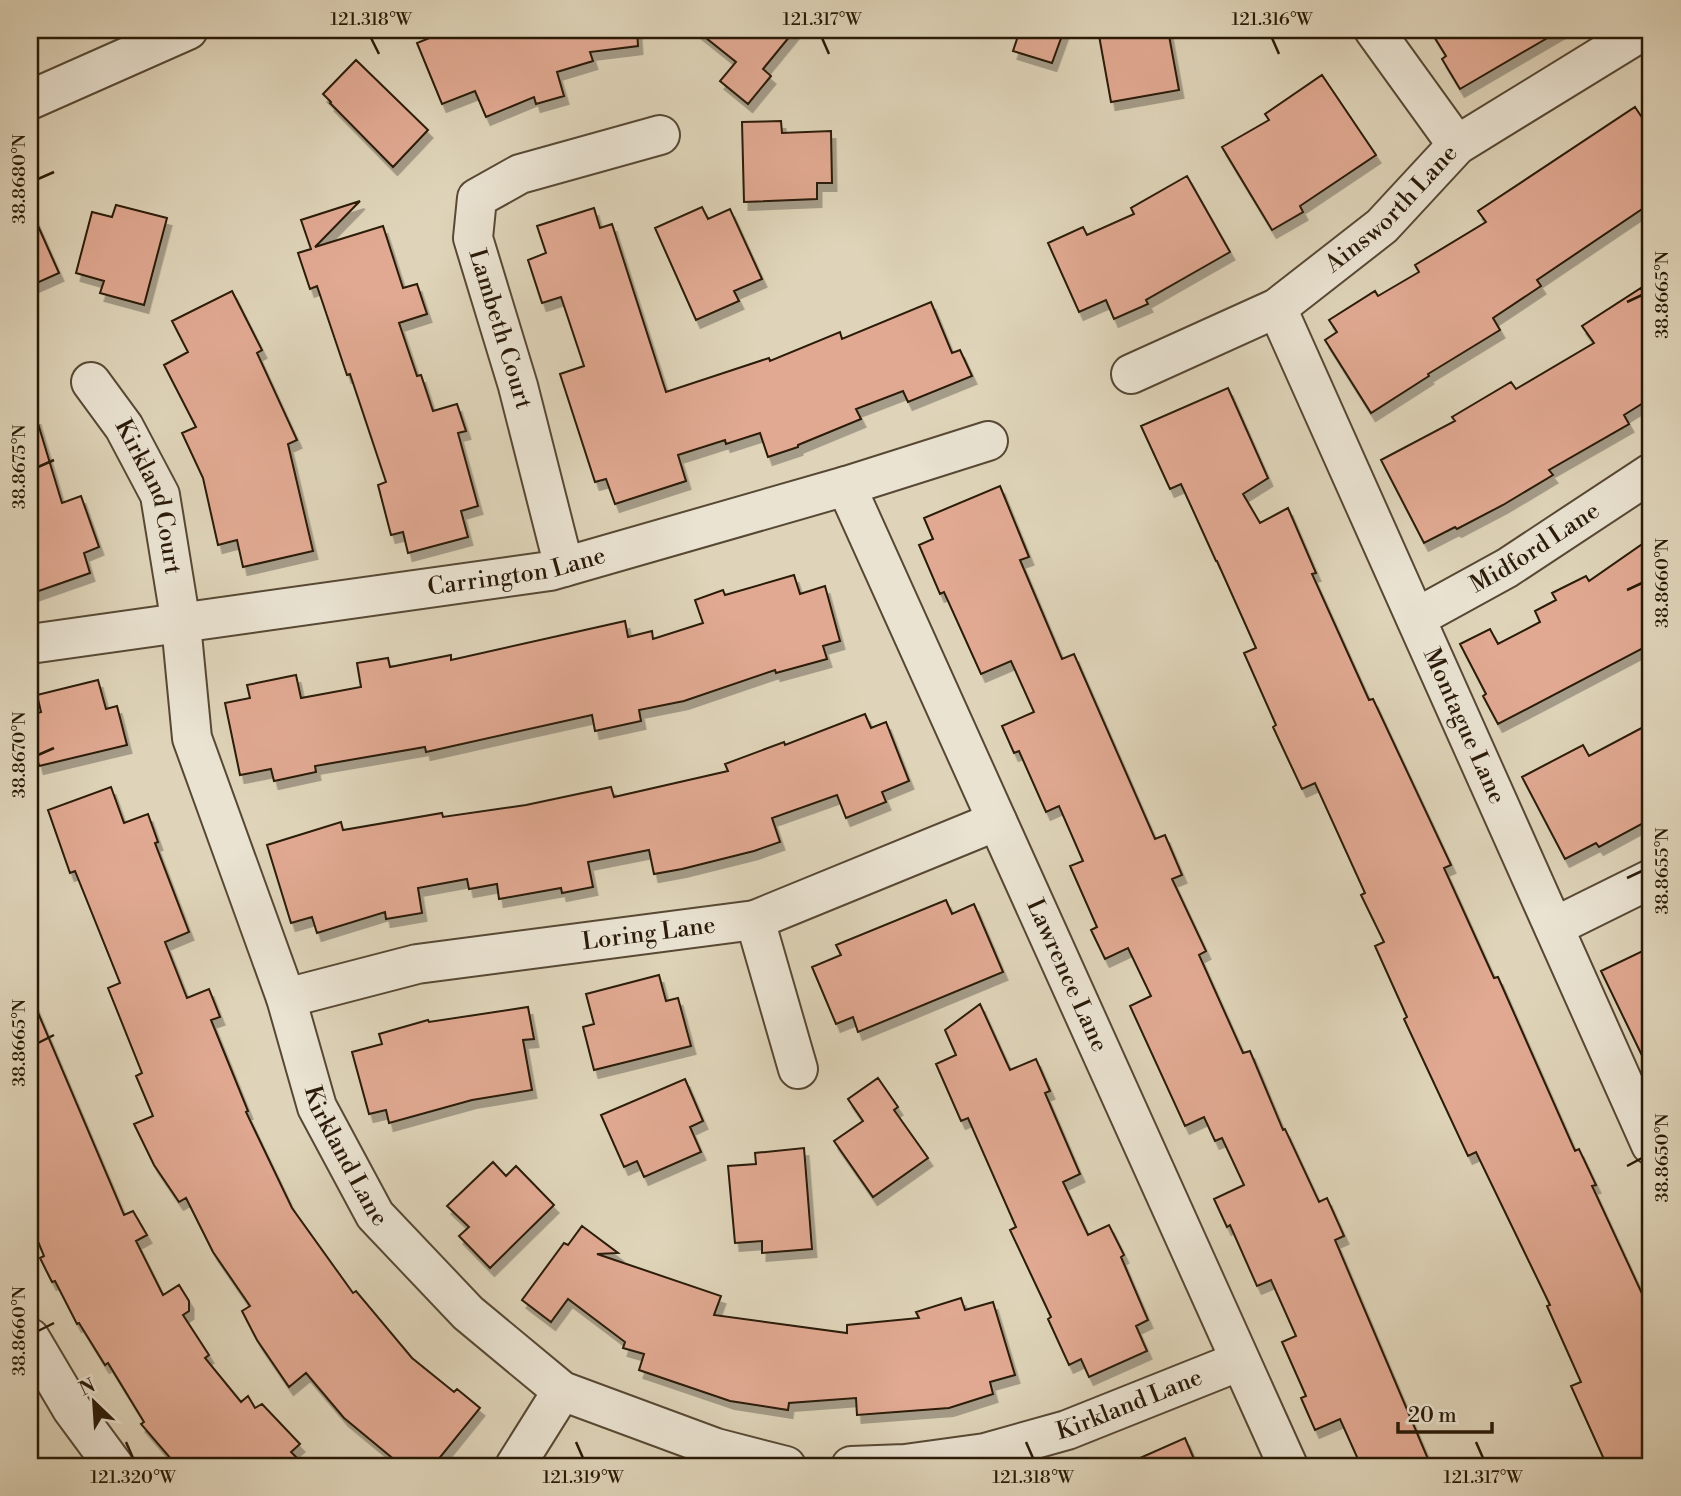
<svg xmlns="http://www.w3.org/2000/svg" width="1681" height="1496" viewBox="0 0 1681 1496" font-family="'Libre Bodoni',serif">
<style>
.building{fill:#e1a992;stroke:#2a1a07;stroke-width:2;filter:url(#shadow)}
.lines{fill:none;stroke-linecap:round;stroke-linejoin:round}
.minor-casing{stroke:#574834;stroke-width:42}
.minor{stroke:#eae3d2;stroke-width:38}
.ticks{fill:none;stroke:#2a1a07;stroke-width:2.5}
.labels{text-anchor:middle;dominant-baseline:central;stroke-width:5;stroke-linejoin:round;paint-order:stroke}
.street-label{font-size:24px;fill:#2a1a07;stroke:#eae3d2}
.neatline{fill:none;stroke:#2a1a07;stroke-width:2.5}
.ticks-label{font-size:18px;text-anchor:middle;fill:#2a1a07}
</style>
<defs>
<filter id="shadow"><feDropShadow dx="4.5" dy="8" stdDeviation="0" flood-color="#0004"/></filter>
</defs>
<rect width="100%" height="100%" fill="#dfd4b9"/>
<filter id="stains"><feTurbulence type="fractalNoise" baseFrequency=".00286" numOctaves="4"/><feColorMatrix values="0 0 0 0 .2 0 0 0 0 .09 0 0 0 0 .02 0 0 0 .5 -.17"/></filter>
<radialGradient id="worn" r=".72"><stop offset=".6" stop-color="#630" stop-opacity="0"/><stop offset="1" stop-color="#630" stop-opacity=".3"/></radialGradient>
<path class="building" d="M 449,30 L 637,30 L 638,46 L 590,52 L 593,61 L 557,72 L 564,96 L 536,104 L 534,97 L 486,117 L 475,91 L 442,104 L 417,43 Z
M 696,30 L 795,30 L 763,69 L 771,76 L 748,104 L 720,81 L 736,62 Z
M 1020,30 L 1064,30 L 1052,63 L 1013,51 Z
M 1098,30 L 1168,30 L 1179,90 L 1111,102 Z
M 1430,30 L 1561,30 L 1460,89 L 1442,59 L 1446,56 Z
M 356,60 L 428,130 L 393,167 L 330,103 L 331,102 L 323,94 Z
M 1322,75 L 1376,155 L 1300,206 L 1303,212 L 1272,230 L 1222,147 L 1269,120 L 1265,114 Z
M 1635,107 L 1651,131 L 1651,203 L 1537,280 L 1541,286 L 1493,318 L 1500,330 L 1428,374 L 1429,376 L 1371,413 L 1325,340 L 1337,332 L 1329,320 L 1375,291 L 1378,296 L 1419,272 L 1415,265 L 1486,222 L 1478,211 Z
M 781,121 L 782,133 L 831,131 L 832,183 L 817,183 L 817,199 L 744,202 L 742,122 Z
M 1187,176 L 1230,252 L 1146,300 L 1148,304 L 1114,319 L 1106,300 L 1079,312 L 1048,243 L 1083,227 L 1087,235 L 1134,214 L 1131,208 Z
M 360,201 L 315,247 L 383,226 L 403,288 L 417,284 L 427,314 L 399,323 L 417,376 L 421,375 L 433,411 L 457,404 L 466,431 L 458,433 L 478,506 L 461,511 L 468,537 L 408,553 L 403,532 L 391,535 L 378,485 L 386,482 L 350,374 L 347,375 L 317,286 L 310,289 L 298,253 L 311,249 L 301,220 Z
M 116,205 L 167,218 L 144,305 L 100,293 L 104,281 L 76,273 L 92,212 L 112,217 Z
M 702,207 L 708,219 L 730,209 L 762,279 L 734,291 L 739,301 L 696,320 L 655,228 Z
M 30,208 L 59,273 L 30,286 Z
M 594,208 L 600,228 L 612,224 L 666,392 L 769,358 L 770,361 L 840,332 L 842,339 L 931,302 L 952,353 L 960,350 L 972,376 L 908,402 L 903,391 L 856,409 L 861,419 L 798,445 L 798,447 L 768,457 L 760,433 L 726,444 L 725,440 L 678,455 L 686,481 L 615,504 L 606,479 L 595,482 L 560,374 L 584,366 L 561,297 L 542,303 L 528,260 L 546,253 L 537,226 Z
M 1641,288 L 1651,305 L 1651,398 L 1624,415 L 1629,424 L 1549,470 L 1553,475 L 1503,505 L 1457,529 L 1455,527 L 1424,543 L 1381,460 L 1455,421 L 1452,417 L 1511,382 L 1516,389 L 1594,343 L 1582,326 Z
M 232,291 L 262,350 L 257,353 L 297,440 L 288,444 L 313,551 L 243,567 L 237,540 L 218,545 L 203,478 L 182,433 L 196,427 L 164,365 L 188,352 L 172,321 Z
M 1228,388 L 1268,478 L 1243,494 L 1260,523 L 1288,508 L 1316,573 L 1312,574 L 1369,700 L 1373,699 L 1451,865 L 1444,868 L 1494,978 L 1498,977 L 1575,1151 L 1579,1149 L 1596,1185 L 1592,1186 L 1651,1313 L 1651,1333 L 1642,1337 L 1651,1356 L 1651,1466 L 1607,1466 L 1571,1386 L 1581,1382 L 1547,1306 L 1550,1305 L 1476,1152 L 1468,1156 L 1404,1019 L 1407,1017 L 1375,946 L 1384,942 L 1361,895 L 1365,893 L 1315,783 L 1302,789 L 1273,727 L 1276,725 L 1244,653 L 1256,648 L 1217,561 L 1216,561 L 1181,484 L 1170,489 L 1141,426 Z
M 36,417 L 62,503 L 81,496 L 99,547 L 84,553 L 90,573 L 30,594 L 30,418 Z
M 1000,486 L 1029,557 L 1020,560 L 1062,659 L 1074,654 L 1155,839 L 1165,835 L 1182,875 L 1172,879 L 1206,951 L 1199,955 L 1243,1053 L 1250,1051 L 1283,1130 L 1285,1129 L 1319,1202 L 1327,1198 L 1344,1236 L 1335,1240 L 1431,1466 L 1361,1466 L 1340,1419 L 1315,1430 L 1301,1398 L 1306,1396 L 1282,1342 L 1296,1336 L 1271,1280 L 1257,1286 L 1230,1225 L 1227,1227 L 1214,1199 L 1244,1185 L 1222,1138 L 1215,1141 L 1204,1117 L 1185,1126 L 1130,1006 L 1151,996 L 1128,948 L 1105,959 L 1091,930 L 1097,927 L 1070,866 L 1083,861 L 1059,806 L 1046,812 L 1019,751 L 1014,753 L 1002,726 L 1034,712 L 1011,661 L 981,674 L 944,592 L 940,594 L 919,545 L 933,539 L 924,518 Z
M 1651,538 L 1651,644 L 1498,724 L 1483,696 L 1486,694 L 1460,644 L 1490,629 L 1498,644 L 1540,622 L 1535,611 L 1556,600 L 1552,593 L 1586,576 L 1589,581 Z
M 794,575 L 800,594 L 825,586 L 840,641 L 823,646 L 827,659 L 776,673 L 775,670 L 684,701 L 639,710 L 641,721 L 595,731 L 592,715 L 426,752 L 425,747 L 315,766 L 316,772 L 274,781 L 271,769 L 240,775 L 225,703 L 250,698 L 247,685 L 296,675 L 301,698 L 361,687 L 357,663 L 388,658 L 390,667 L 451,655 L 451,660 L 625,621 L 628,637 L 652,631 L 653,639 L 703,623 L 695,600 L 723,590 L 725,595 Z
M 98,680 L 106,709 L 117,706 L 127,745 L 39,766 L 30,727 L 30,715 L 41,712 L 37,695 Z
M 865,714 L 871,728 L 886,722 L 909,781 L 882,792 L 886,802 L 846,818 L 837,795 L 772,818 L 780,842 L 754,851 L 682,869 L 654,874 L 649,850 L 588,862 L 593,887 L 562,893 L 561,888 L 499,899 L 497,884 L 469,889 L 467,879 L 418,888 L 422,913 L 386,919 L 385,912 L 317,933 L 312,917 L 291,923 L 267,845 L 341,822 L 343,830 L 442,813 L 443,817 L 526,805 L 611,787 L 614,797 L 728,771 L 725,764 L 784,742 L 785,745 Z
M 1651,723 L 1651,819 L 1599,847 L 1596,843 L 1565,859 L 1522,777 L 1583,745 L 1589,756 Z
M 111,787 L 124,823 L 148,814 L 158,842 L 155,843 L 189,932 L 165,942 L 187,998 L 209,989 L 220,1017 L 211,1020 L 248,1111 L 246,1112 L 292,1208 L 353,1293 L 356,1291 L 412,1358 L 454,1392 L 457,1389 L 480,1408 L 433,1466 L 402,1466 L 344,1418 L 306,1373 L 289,1387 L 257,1340 L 242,1311 L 250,1306 L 213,1252 L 186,1198 L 179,1202 L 154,1165 L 134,1124 L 153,1116 L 136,1076 L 142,1073 L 108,988 L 120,983 L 75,871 L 70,873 L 48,810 Z
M 946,900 L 952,914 L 974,904 L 1003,972 L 858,1032 L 853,1017 L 836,1024 L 812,967 L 841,955 L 836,945 Z
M 1651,947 L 1651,1074 L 1601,971 Z
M 659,975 L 666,1001 L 678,998 L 691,1046 L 594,1070 L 583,1027 L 594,1024 L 586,994 Z
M 30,994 L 124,1215 L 133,1211 L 147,1235 L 136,1241 L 163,1295 L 179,1285 L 189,1301 L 189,1311 L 183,1315 L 209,1355 L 205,1358 L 241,1402 L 248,1396 L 255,1408 L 262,1404 L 300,1444 L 291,1452 L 305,1466 L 177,1466 L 141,1424 L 144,1422 L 108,1363 L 105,1365 L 79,1323 L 77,1324 L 55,1281 L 52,1282 L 40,1258 L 44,1256 L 30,1222 Z
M 980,1004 L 1010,1070 L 1036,1059 L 1050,1091 L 1045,1093 L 1080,1174 L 1063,1182 L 1088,1235 L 1109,1225 L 1124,1255 L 1121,1257 L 1148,1320 L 1136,1326 L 1147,1351 L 1089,1377 L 1081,1359 L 1069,1365 L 1048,1319 L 1051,1317 L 1010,1230 L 1016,1227 L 968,1118 L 961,1121 L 936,1064 L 956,1055 L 945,1030 Z
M 528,1007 L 534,1039 L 523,1040 L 532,1090 L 472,1100 L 389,1123 L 386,1110 L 369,1114 L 352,1052 L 382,1044 L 379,1034 L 428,1020 L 429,1022 Z
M 878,1078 L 898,1107 L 894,1110 L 928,1158 L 873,1197 L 834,1141 L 863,1121 L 848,1099 Z
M 685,1079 L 703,1121 L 690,1127 L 701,1152 L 644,1177 L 637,1161 L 624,1167 L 601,1115 Z
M 804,1148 L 812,1249 L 762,1253 L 762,1241 L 735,1243 L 728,1166 L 756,1164 L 755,1153 Z
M 493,1162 L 506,1176 L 516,1166 L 554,1205 L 490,1268 L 459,1236 L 469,1227 L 447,1206 Z
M 582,1226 L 618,1253 L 597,1254 L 721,1296 L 714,1315 L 847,1333 L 847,1325 L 919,1318 L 916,1312 L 961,1298 L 965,1310 L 993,1302 L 1015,1375 L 990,1382 L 993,1394 L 949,1408 L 857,1415 L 856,1398 L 789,1403 L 788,1410 L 730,1401 L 639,1370 L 644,1354 L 623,1348 L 625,1342 L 568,1299 L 551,1322 L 522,1300 L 564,1243 L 568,1245 Z
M 1185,1438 L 1197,1466 L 1122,1466 Z"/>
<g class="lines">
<g class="minor-casing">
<g id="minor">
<path d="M 1374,30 L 1457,145"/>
<path d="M 30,100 L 188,30"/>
<path id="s1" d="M 1277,308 L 1651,1145"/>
<path id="s2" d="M 1131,374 L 1277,308 L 1382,226 L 1457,145 L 1644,30"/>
<path id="s3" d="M 91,382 L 124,427 L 160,495 L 181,624 L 192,738 L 286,998 L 317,1107 L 375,1215 L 468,1313 L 562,1391 L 716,1448 L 786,1466"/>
<path id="s4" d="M 846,486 L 1288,1466"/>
<path d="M 564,567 L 518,386 L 473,238 L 477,198 L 520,174 L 660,135"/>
<path id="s5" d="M 1416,618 L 1507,568 L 1651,473"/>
<path id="s6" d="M 30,644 L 550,571 L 846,486 L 988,441"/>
<path d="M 755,920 L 798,1069"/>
<path d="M 1554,927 L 1651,879"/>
<path id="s7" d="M 286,998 L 417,964 L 755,920 L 997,821"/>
<path d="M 30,1338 L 72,1409 L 114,1466"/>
<path d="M 515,1466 L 562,1391"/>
<path id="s8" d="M 851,1466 L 905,1464 L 985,1453 L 1067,1430 L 1240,1361"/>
</g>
</g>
<use href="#minor" class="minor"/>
</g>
<path class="ticks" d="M 371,38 L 379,54M 822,38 L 829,54M 1272,38 L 1279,54M 38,179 L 54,172M 1627,302 L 1642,295M 38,467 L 54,460M 1627,590 L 1642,583M 38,755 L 54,748M 1627,878 L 1642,871M 38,1043 L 54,1035M 1627,1166 L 1642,1158M 38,1331 L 54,1323M 126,1442 L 133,1458M 576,1442 L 583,1458M 1026,1442 L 1033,1458M 1476,1442 L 1483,1458"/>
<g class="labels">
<g class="street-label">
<text stroke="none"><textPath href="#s2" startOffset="312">Ainsworth Lane</textPath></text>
<text transform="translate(500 329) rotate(73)">Lambeth Court</text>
<text stroke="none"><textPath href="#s3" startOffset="131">Kirkland Court</textPath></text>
<text stroke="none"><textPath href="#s5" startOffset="138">Midford Lane</textPath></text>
<text stroke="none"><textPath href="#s6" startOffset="492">Carrington Lane</textPath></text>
<text stroke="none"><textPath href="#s1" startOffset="458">Montague Lane</textPath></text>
<text stroke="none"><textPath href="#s7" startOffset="369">Loring Lane</textPath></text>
<text stroke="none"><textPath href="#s4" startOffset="537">Lawrence Lane</textPath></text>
<text stroke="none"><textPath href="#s3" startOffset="824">Kirkland Lane</textPath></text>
<text stroke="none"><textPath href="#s8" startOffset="287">Kirkland Lane</textPath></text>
</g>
</g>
<rect width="1681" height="1496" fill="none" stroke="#dfd4b9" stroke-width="77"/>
<g transform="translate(94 1402) rotate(335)" stroke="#eae3d2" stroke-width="5" paint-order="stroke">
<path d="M0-5L12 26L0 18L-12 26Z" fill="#2a1a07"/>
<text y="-10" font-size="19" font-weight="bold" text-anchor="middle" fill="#2a1a07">N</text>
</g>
<path d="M1398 1422v10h94v-10" fill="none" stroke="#2a1a07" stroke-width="3.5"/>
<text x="1408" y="1422" font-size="21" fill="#2a1a07" stroke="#eae3d2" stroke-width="5" paint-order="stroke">20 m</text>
<rect x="38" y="38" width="1604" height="1420" class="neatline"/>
<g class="ticks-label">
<text x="371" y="25">121.318°W</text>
<text x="822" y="25">121.317°W</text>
<text x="1272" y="25">121.316°W</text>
<text transform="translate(19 179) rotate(-90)" y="6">38.8680°N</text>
<text transform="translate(1662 295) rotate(-90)" y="6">38.8665°N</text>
<text transform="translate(19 467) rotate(-90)" y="6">38.8675°N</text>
<text transform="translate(1662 583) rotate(-90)" y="6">38.8660°N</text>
<text transform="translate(19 755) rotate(-90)" y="6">38.8670°N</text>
<text transform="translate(1662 871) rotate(-90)" y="6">38.8655°N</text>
<text transform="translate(19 1043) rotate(-90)" y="6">38.8665°N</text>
<text transform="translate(1662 1158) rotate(-90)" y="6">38.8650°N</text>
<text transform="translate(19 1331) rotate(-90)" y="6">38.8660°N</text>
<text x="133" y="1483">121.320°W</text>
<text x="583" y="1483">121.319°W</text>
<text x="1033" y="1483">121.318°W</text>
<text x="1483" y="1483">121.317°W</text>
</g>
<rect width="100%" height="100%" filter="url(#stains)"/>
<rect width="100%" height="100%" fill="url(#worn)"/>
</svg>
